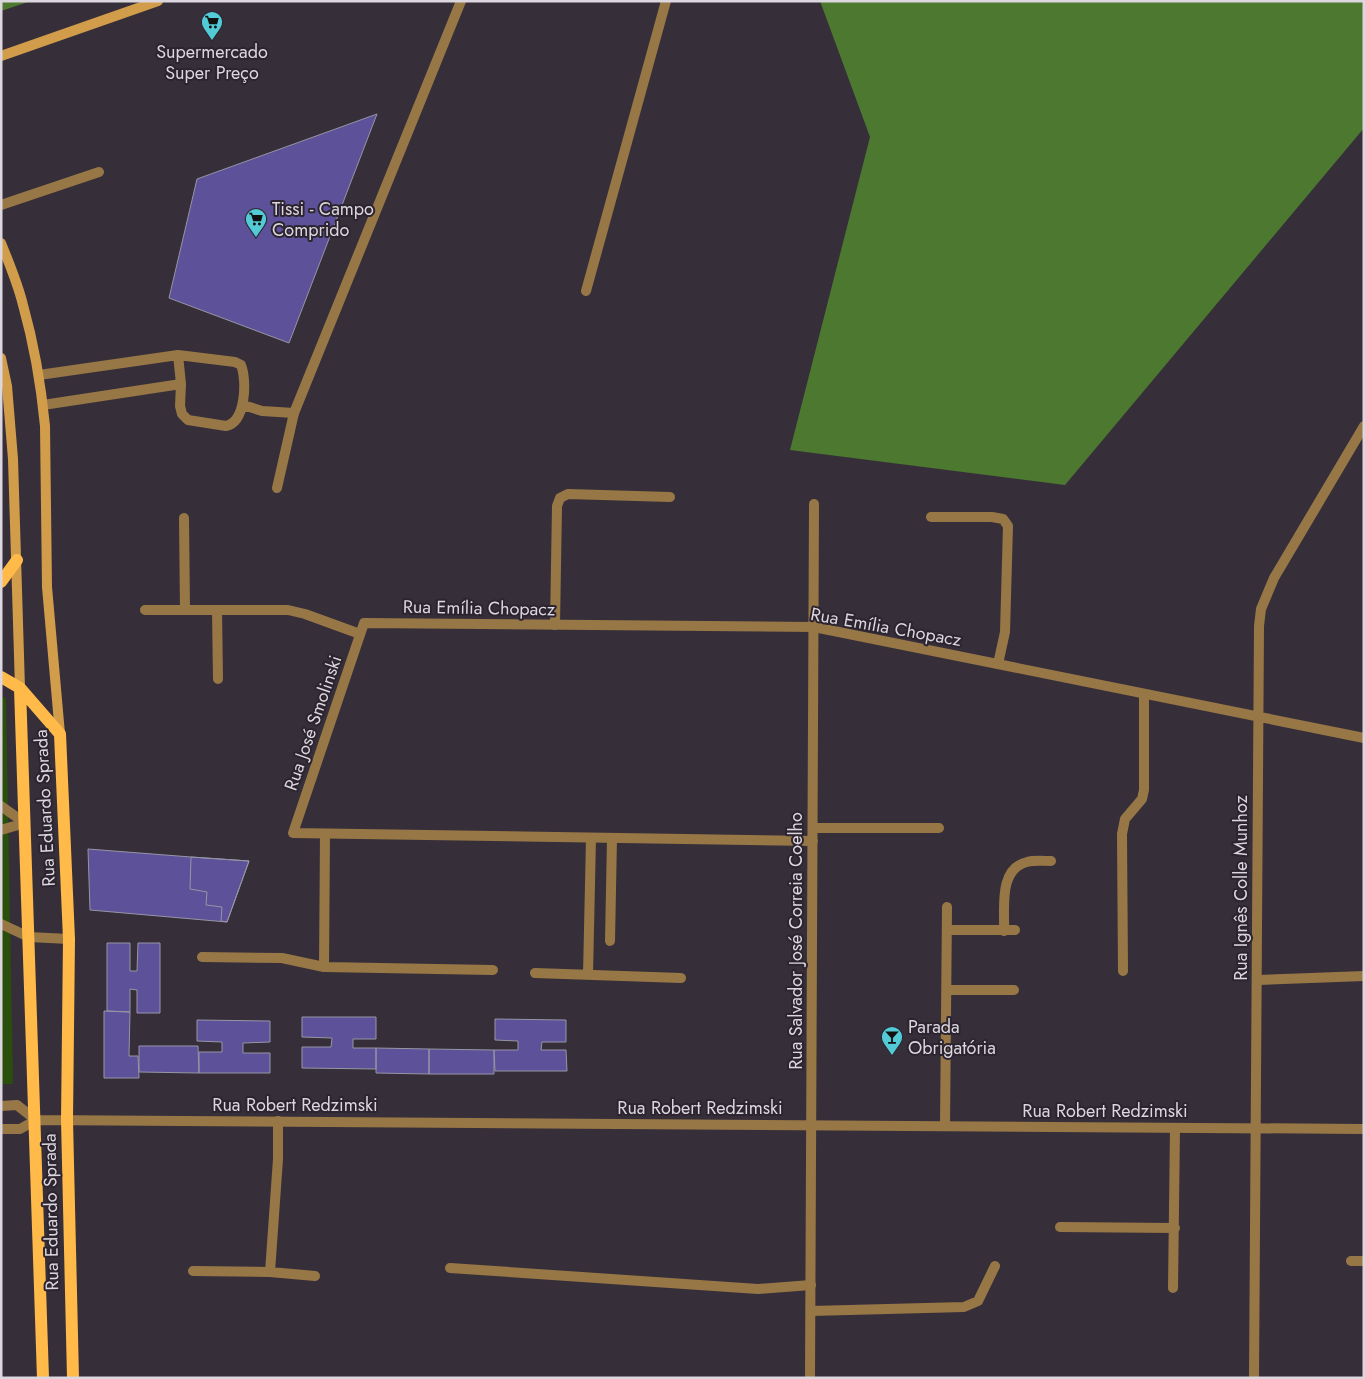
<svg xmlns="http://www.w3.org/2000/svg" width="1365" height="1379" viewBox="0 0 1365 1379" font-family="Jost,sans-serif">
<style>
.green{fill:#2a4e0c}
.forest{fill:#4d7830}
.building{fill:#5d5199;stroke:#9796a5}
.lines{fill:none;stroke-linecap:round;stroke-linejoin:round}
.service{stroke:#987746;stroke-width:10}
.minor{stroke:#987746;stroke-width:10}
.tertiary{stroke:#987746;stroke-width:10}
.secondary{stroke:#d29d4b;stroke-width:10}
.primary{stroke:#ffba4a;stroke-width:12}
.labels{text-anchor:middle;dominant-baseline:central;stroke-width:4;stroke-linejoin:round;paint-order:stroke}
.poi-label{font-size:18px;fill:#dcd7de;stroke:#2c2530;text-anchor:start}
.street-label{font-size:18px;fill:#dcd7de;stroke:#2c2530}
</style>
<rect width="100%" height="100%" fill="#362f3a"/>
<path class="green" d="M 1,697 L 6,698 L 13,1084 L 1,1084 Z"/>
<path class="forest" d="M 1,1 L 31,1 L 1,11 Z
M 820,1 L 1364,1 L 1364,128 L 1065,485 L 790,450 L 870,137 Z"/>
<path class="building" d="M 377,114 L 289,343 L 169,298 L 197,179 Z
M 88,849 L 191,857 L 249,861 L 227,922 L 90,910 Z
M 191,857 L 249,861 L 227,922 L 221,921 L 222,907 L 206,905 L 207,892 L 190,889 Z
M 107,943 L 130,943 L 130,971 L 137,971 L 138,943 L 160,943 L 160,1013 L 137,1013 L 137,990 L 130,989 L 130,1012 L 107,1011 Z
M 104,1011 L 130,1012 L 129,1056 L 138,1056 L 139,1078 L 104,1078 Z
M 302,1017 L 376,1017 L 376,1039 L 353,1039 L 353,1048 L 376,1048 L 376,1069 L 302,1068 L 302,1047 L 331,1047 L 332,1038 L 302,1037 Z
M 495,1019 L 566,1020 L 566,1042 L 542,1042 L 541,1050 L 566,1050 L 567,1071 L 495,1071 L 494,1050 L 518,1050 L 518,1041 L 495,1040 Z
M 197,1020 L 270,1021 L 270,1042 L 243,1043 L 243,1053 L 270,1053 L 270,1073 L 199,1073 L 199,1052 L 222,1052 L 222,1042 L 197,1041 Z
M 139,1046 L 198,1046 L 199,1073 L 139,1072 Z
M 376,1048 L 429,1049 L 429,1074 L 376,1073 Z
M 429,1049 L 494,1050 L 494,1074 L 429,1074 Z"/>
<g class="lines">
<path class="service" d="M 1,205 L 99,172
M 586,291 L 666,1
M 39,375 L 178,355 L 235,362 L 241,365 C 247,380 246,422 226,426 L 188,420 L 182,414 L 180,406 L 181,384 L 178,355
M 43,405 L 181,384
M 243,405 L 262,411 L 294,413
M 931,517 L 992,517 L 1003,519 L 1008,526 L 1005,632 L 998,664
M 184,518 L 185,610
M 145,610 L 288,610 L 305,614 L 360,634
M 217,610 L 218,679
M 555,625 L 557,506 L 560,498 L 568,494 L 670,497
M 1,806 L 25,823
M 813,828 L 939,828
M 1,830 L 25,823
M 1,924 L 29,937 L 69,939
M 947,930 L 1015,930
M 1004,931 C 1005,909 998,869 1027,862 C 1034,860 1043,861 1051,861
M 610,941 L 612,838
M 202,957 L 282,958 L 324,967 L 493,970
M 324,967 L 325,834
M 1123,971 L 1122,834 L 1125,819 L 1142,799 L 1144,790 L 1144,694
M 535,973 L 681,978
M 588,975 L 591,838
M 1257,980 L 1364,976
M 947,990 L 1014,990
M 945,1126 L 947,907
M 1060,1227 L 1175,1228
M 1351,1261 L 1364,1261
M 450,1268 L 758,1289 L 811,1285
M 193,1271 L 270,1272 L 315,1276
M 270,1272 L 278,1159 L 278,1121
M 1173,1288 L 1175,1128
M 811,1311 L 964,1307 L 978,1301 L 995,1266"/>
<path class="minor" d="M 277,488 L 294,413 L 461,1
M 813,841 L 293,833 L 364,623 L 814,627 L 1364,738
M 810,1378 L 814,504
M 1254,1378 L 1259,626 L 1261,609 L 1274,578 L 1364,426"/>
<path class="tertiary" d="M 1,1106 L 17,1105 L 36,1120
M 36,1120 L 1364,1129
M 1,1129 L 20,1129 L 36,1120"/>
<path class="secondary" d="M 1,56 L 158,1
M 1,243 C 9,263 18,284 23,305 C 34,344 41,385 45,426 L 47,587 L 60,734
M 1,358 L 7,386 L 13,459 L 20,688"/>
<path class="primary" d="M 1,582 L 17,560
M 1,677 L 20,688 L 60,734 L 69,939 L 67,1120 L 73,1378
M 20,688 L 43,1378"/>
</g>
<defs>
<g id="supermarket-pin" transform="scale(1.125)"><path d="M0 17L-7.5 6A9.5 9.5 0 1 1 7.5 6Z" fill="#52cbd7" stroke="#2c2530"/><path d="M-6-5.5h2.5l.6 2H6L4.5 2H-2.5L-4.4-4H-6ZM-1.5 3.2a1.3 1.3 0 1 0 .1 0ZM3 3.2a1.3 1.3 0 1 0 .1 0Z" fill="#111"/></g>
<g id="bar-pin" transform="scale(1.125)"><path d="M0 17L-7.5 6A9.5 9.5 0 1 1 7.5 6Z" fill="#52cbd7" stroke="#2c2530"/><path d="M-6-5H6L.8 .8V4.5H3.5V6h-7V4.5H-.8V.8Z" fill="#111"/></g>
</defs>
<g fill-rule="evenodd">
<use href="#supermarket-pin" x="212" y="22"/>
<use href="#supermarket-pin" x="256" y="219"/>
<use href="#bar-pin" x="892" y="1037"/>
</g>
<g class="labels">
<g class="poi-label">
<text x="212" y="52" text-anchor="middle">Supermercado<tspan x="212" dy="21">Super Preço</tspan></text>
<text x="272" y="209">Tissi - Campo<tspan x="272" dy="21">Comprido</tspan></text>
<text x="908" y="1027">Parada<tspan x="908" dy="21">Obrigatória</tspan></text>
</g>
<g class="street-label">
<text transform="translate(479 608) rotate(1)">Rua Emília Chopacz</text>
<text transform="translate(886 627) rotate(10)">Rua Emília Chopacz</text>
<text transform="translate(313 723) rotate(-71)">Rua José Smolinski</text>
<text transform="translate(45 808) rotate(-93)">Rua Eduardo Sprada</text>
<text transform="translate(1241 888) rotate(-90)">Rua Ignês Colle Munhoz</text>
<text transform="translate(796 941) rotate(-90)">Rua Salvador José Correia Coelho</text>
<text x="295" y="1105">Rua Robert Redzimski</text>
<text x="700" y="1108">Rua Robert Redzimski</text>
<text x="1105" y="1111">Rua Robert Redzimski</text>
<text transform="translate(51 1212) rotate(-91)">Rua Eduardo Sprada</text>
</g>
</g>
<rect width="1365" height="1379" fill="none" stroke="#dcd7de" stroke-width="5"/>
</svg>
